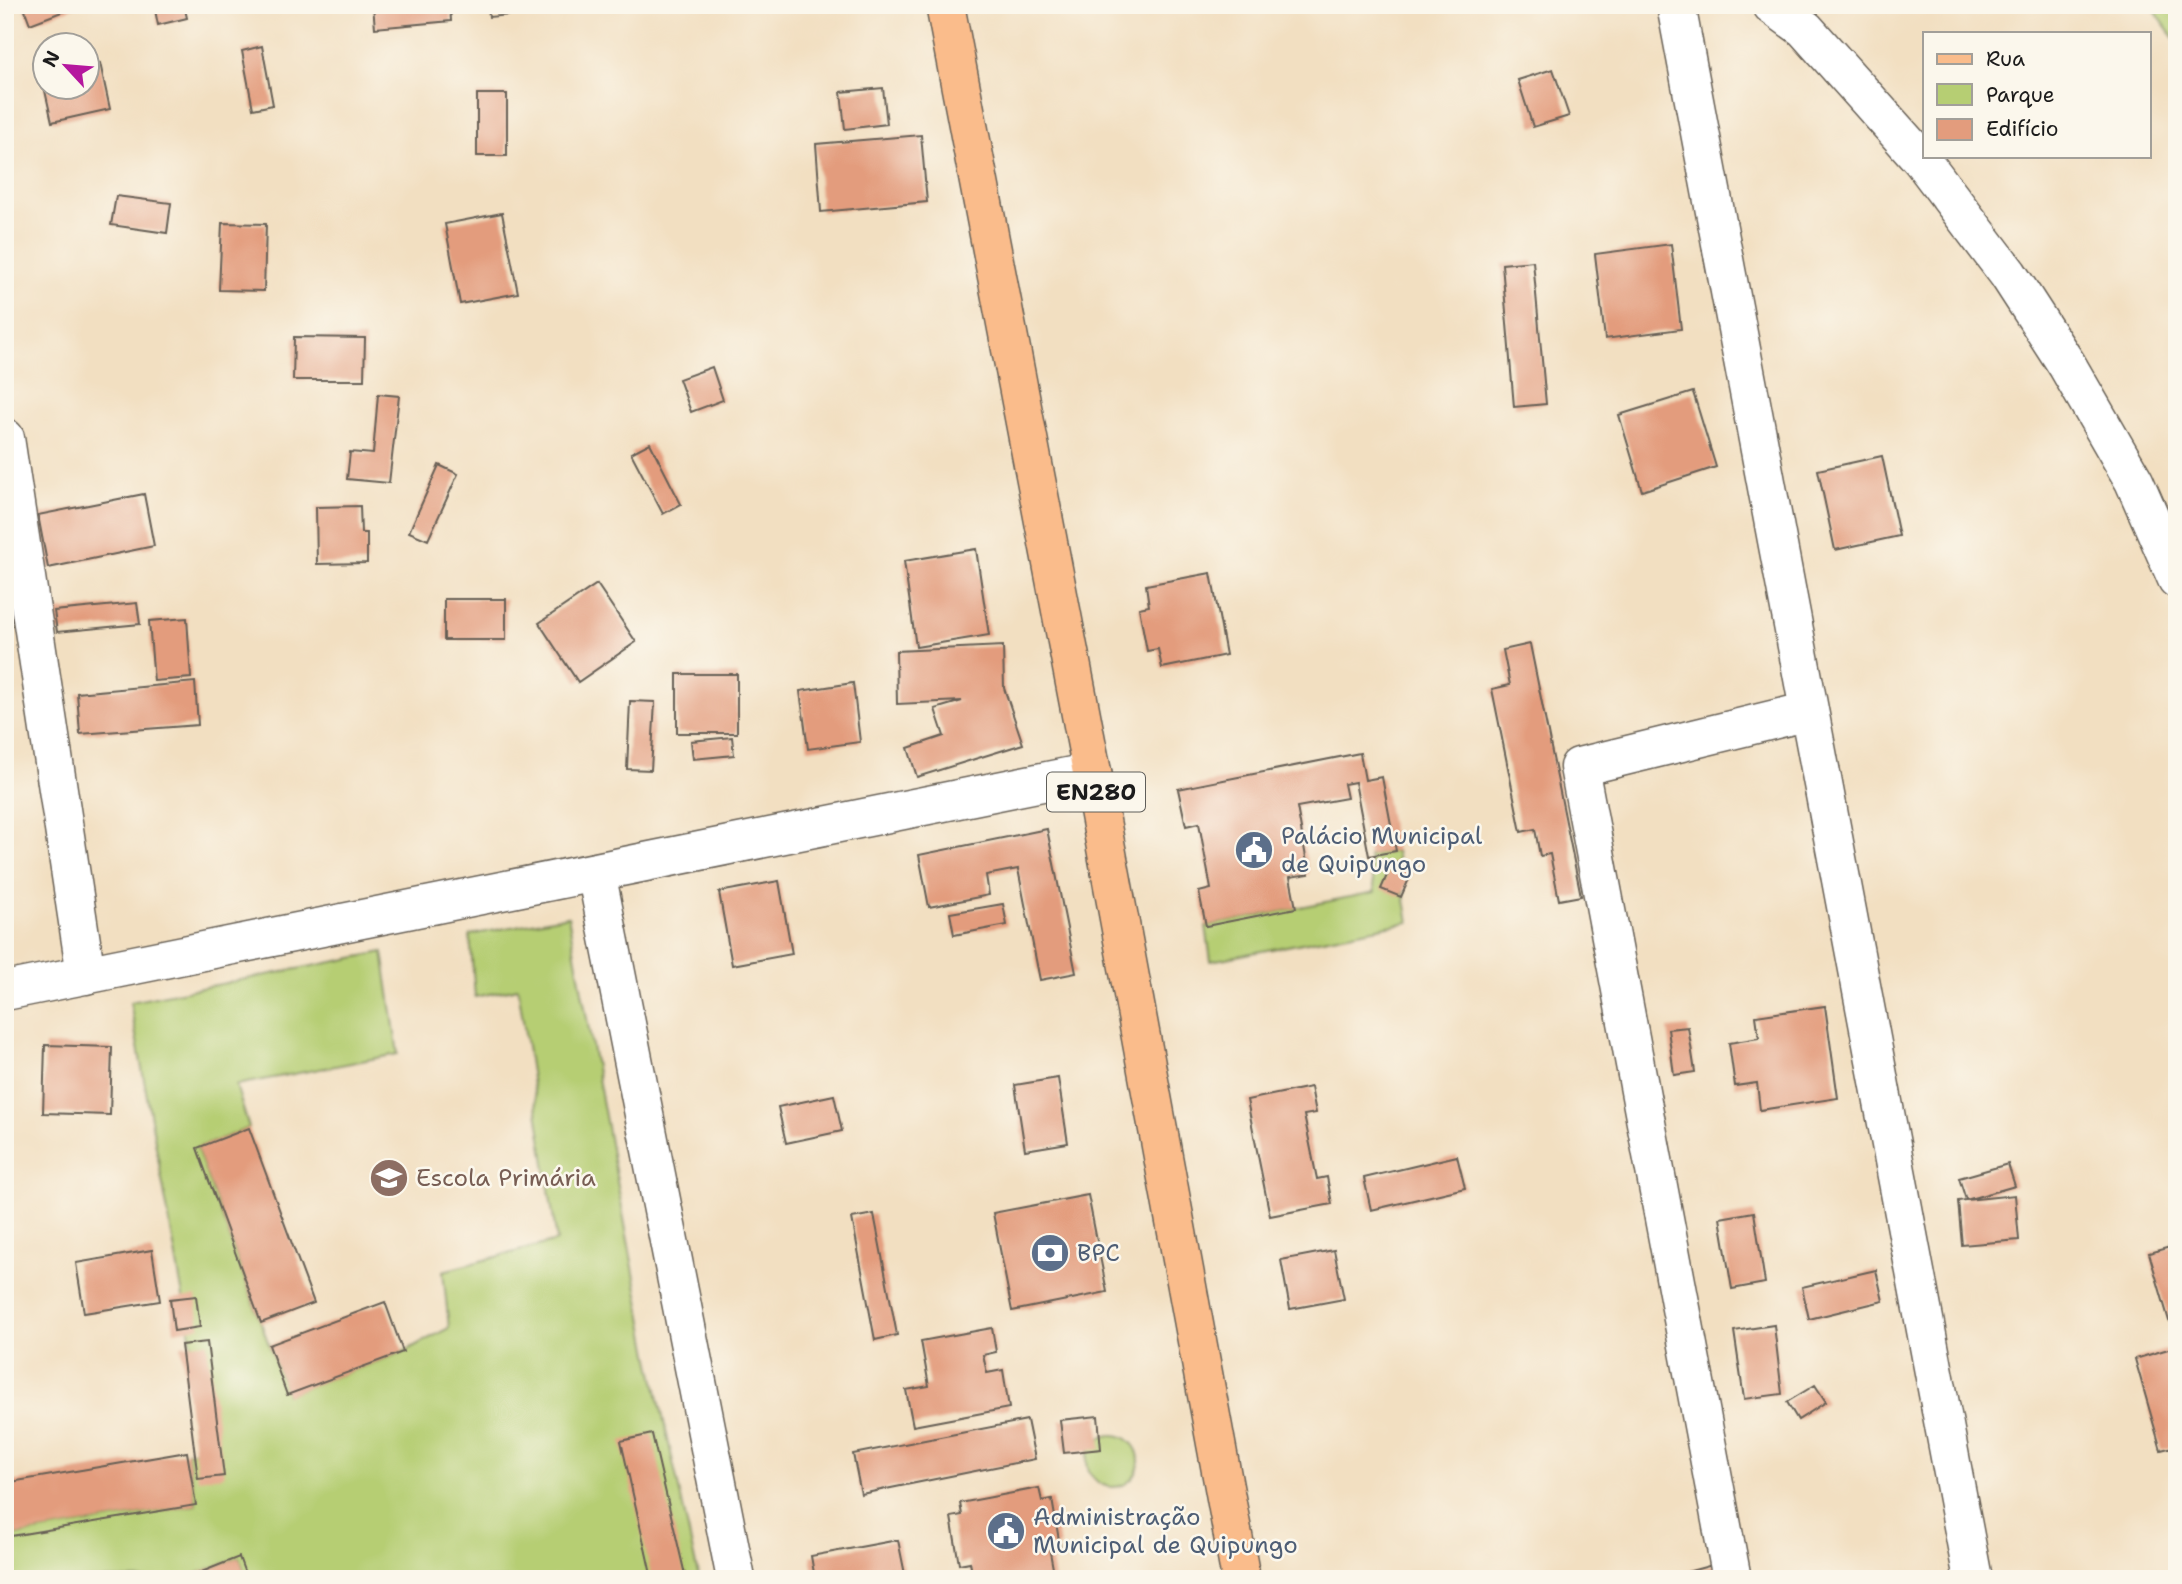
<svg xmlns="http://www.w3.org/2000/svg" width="2182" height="1584" viewBox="0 0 2182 1584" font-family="'Shantell Sans',sans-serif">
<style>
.green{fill:#b6ce73;stroke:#697548;stroke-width:2}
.building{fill:#e39c7d}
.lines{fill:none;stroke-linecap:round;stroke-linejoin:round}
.minor-casing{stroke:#676056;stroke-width:41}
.primary-casing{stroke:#676056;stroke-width:41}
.minor{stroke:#fff;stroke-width:38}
.primary{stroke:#fabc8b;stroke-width:38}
.labels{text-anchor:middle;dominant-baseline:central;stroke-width:5;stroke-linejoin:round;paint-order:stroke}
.shield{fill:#fbf7ec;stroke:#5f5e5a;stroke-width:2}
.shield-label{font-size:23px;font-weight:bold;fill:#1c1c1c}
.service-label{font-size:24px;fill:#4e5e75;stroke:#fbf7ec;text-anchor:start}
.education-label{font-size:24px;fill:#785e54;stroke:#fbf7ec;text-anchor:start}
</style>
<rect width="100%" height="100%" fill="#fbf7ec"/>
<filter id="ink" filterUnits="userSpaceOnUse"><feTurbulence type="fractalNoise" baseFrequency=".0143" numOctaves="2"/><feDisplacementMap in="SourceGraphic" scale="14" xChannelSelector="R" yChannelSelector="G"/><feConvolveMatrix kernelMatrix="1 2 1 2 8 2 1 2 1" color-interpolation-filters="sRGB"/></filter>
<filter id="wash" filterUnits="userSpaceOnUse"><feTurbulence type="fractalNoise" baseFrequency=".00686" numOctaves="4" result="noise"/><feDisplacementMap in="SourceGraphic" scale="28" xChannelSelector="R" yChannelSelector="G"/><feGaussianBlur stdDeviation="1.57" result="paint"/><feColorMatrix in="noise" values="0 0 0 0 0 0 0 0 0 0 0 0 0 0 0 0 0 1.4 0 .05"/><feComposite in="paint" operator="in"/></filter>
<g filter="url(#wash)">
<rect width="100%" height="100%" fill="#f2dfc1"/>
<path class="green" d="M 2151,5 L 2177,5 L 2177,43 Z
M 1396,851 L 1409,922 L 1211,961 L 1206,926 L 1375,892 L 1369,856 Z
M 568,916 L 649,1354 L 699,1579 L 247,1579 L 239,1557 L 184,1579 L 5,1579 L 5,1537 L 196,1505 L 187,1452 L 210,1447 L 130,1002 L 383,952 L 398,1054 L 236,1085 L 249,1128 L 197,1148 L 287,1394 L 403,1352 L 449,1328 L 443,1271 L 557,1241 L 518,988 L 475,997 L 470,935 Z
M1087 1461a26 26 0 1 1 52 0a26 26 0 1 1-52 0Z"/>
<g id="blocks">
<path class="building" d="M 23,5 L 80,5 L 30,24 Z
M 154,5 L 184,5 L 187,18 L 158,25 Z
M 373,5 L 450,5 L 451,21 L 375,28 Z
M 488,5 L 581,5 L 581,8 L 489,17 Z
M 262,46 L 273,105 L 253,109 L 242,51 Z
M 100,63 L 110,109 L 52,122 L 42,77 L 46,76 L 44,88 L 88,88 L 88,66 Z
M 1553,69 L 1569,116 L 1533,127 L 1518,80 Z
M 883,88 L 887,124 L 845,129 L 841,92 Z
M 477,94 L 507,94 L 507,156 L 477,156 Z
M 921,135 L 927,202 L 821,212 L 816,144 Z
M 116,196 L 171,203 L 167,233 L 111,225 Z
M 502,213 L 518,293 L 460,304 L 445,224 Z
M 222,223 L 266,224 L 264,291 L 219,290 Z
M 1671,244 L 1681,329 L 1605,339 L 1595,254 Z
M 1533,261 L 1546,404 L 1514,407 L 1502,264 Z
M 294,337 L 365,338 L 364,380 L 293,380 Z
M 712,367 L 723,400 L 691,412 L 679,379 Z
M 1693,392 L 1716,467 L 1642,491 L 1619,415 Z
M 378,394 L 399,396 L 389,483 L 347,479 L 350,452 L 373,454 Z
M 650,443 L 681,504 L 663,514 L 631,453 Z
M 1882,456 L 1899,536 L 1835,550 L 1818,470 Z
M 439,465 L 458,474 L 428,540 L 409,532 Z
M 144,494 L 154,546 L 48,568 L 38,515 Z
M 360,506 L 361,533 L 367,533 L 367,563 L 317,564 L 316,507 Z
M 976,549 L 989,635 L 916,647 L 904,561 Z
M 1211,573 L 1226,655 L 1162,668 L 1158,649 L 1147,651 L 1139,608 L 1149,606 L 1146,585 Z
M 597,584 L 636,642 L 578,682 L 539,623 Z
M 444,599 L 506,599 L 506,640 L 444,640 Z
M 137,603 L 140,624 L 57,632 L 54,611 Z
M 187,618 L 191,678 L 154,681 L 149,621 Z
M 1530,644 L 1581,896 L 1559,900 L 1550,854 L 1540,856 L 1535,829 L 1521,832 L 1492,689 L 1510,685 L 1503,650 Z
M 1003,646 L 1004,688 L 1023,744 L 917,777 L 908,748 L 944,736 L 935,709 L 962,701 L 897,704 L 896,651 Z
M 677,674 L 737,674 L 737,733 L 677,733 Z
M 195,682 L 198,725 L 80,734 L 77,693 Z
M 853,683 L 860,742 L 808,749 L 800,691 Z
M 630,701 L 655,702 L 651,770 L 627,769 Z
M 732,737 L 734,755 L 693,759 L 691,741 Z
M 1360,753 L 1365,780 L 1382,777 L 1396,851 L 1369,856 L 1355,782 L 1344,784 L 1347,798 L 1297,807 L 1309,874 L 1290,877 L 1296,908 L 1206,926 L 1199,892 L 1211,889 L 1199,823 L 1186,826 L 1178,789 Z
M 1047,829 L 1076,973 L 1040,980 L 1018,869 L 986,875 L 989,895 L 929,907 L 919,855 Z
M 1393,861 L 1413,870 L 1401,897 L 1381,889 Z
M 779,881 L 792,954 L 732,965 L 719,892 Z
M 1003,904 L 1007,925 L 954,935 L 950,913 Z
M 1825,1006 L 1838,1098 L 1760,1110 L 1757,1083 L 1735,1086 L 1729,1043 L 1759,1038 L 1756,1016 Z
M 1688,1027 L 1695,1072 L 1674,1075 L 1668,1029 Z
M 45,1045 L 112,1047 L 110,1115 L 43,1113 Z
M 1058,1078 L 1068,1143 L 1025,1150 L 1015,1085 Z
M 1311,1087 L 1316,1113 L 1304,1115 L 1317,1179 L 1327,1177 L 1332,1204 L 1270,1216 L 1247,1100 Z
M 834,1095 L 842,1131 L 786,1143 L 778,1107 Z
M 249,1128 L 314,1303 L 261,1323 L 197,1148 Z
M 1457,1156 L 1465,1188 L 1371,1210 L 1364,1178 Z
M 2008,1164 L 2015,1186 L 1966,1200 L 2015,1195 L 2019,1240 L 1962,1245 L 1958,1201 L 1966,1200 L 1959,1178 Z
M 1088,1195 L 1107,1292 L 1012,1311 L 993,1213 Z
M 1754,1212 L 1765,1283 L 1732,1289 L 1720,1218 Z
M 874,1214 L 897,1335 L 875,1340 L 852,1218 Z
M 2177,1245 L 2177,1318 L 2169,1321 L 2149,1253 Z
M 152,1250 L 160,1301 L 84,1313 L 76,1263 Z
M 1334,1250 L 1344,1299 L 1290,1309 L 1281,1260 Z
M 1876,1270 L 1883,1301 L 1809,1319 L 1802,1287 Z
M 196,1296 L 200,1327 L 174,1331 L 170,1299 Z
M 385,1302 L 403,1352 L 287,1395 L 269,1345 Z
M 1774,1325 L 1782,1394 L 1744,1399 L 1734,1331 Z
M 992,1328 L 996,1352 L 983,1355 L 987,1373 L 1003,1370 L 1009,1408 L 913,1426 L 906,1390 L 929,1386 L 921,1341 Z
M 207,1342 L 224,1476 L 198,1479 L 181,1345 Z
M 2175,1347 L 2177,1354 L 2177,1446 L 2161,1450 L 2135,1359 Z
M 1815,1385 L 1826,1402 L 1798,1420 L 1787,1402 Z
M 1098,1416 L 1101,1449 L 1064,1453 L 1060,1420 Z
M 1027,1420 L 1035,1459 L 861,1494 L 853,1454 Z
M 652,1434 L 686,1579 L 652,1579 L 621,1441 Z
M 187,1452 L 196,1505 L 5,1537 L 5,1483 Z
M 1039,1488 L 1042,1501 L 1052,1499 L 1060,1546 L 1049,1547 L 1055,1579 L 973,1579 L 970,1562 L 959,1564 L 951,1517 L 962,1515 L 960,1503 Z
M 898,1540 L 906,1579 L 815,1579 L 811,1556 Z
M 239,1557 L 247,1579 L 184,1579 Z
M 1727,1561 L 1732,1579 L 1665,1579 L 1665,1578 Z"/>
</g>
</g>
<g filter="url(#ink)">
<use href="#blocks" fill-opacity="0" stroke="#676056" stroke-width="2"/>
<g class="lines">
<g class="minor-casing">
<path id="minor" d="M 1676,5 L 1973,1579
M 1772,5 L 1805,29 L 1921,159 L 2008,274 L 2067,365 L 2134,481 L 2177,579
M 5,438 L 86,975
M 596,872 L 736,1579
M 5,991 L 1092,772
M 1732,1579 L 1579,767 L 1809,711"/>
</g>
<g class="primary-casing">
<path id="primary" d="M 945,5 L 1092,772 L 1241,1579"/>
</g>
<use href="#minor" class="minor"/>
<use href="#primary" class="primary"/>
</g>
</g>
<defs>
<g id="civic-disc" transform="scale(2.0125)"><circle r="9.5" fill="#5c6f8a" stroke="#fbf7ec"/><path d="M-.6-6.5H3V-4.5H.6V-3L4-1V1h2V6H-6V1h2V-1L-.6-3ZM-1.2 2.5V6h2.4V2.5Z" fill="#fff"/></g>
<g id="school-disc" transform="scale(2.0125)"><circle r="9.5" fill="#8d6e63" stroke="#fbf7ec"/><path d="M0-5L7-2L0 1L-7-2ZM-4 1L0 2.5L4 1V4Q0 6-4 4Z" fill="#fff"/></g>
<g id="bank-disc" transform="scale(2.0125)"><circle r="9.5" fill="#5c6f8a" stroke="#fbf7ec"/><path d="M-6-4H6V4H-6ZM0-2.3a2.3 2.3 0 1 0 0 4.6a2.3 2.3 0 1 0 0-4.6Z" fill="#fff"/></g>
</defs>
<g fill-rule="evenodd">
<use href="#civic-disc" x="1254" y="850"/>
<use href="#school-disc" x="389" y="1178"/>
<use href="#bank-disc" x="1050" y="1253"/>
<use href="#civic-disc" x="1006" y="1531"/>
</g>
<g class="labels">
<rect class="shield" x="1047" y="772.5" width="98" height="39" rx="5"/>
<g class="shield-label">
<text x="1096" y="792">EN280</text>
</g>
<g class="service-label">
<text x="1281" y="836">Palácio Municipal<tspan x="1281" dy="28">de Quipungo</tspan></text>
<text x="1077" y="1253">BPC</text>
<text x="1033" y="1517">Administração<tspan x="1033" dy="28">Municipal de Quipungo</tspan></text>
</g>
<g class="education-label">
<text x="416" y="1178">Escola Primária</text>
</g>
</g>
<rect width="2182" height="1584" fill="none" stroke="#fbf7ec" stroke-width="28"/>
<rect x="1923" y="32" width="228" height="126" fill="#fbf7ec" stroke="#a29f99" stroke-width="2"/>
<rect x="1937" y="54" width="35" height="10" fill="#fabc8b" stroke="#a29f99" stroke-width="2"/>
<text x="1986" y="66" font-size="21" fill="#1c1c1c">Rua</text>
<rect x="1937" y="84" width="35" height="21" fill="#b6ce73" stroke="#a29f99" stroke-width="2"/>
<text x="1986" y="102" font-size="21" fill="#1c1c1c">Parque</text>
<rect x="1937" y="119" width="35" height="21" fill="#e39c7d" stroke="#a29f99" stroke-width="2"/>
<text x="1986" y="136" font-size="21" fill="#1c1c1c">Edifício</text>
<g transform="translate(66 66) rotate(296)"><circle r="33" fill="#fbf7ec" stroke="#a29f99" stroke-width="2"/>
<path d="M0-5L12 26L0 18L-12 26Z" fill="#b5179e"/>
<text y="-10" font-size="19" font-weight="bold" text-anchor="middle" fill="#1c1c1c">N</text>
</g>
</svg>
